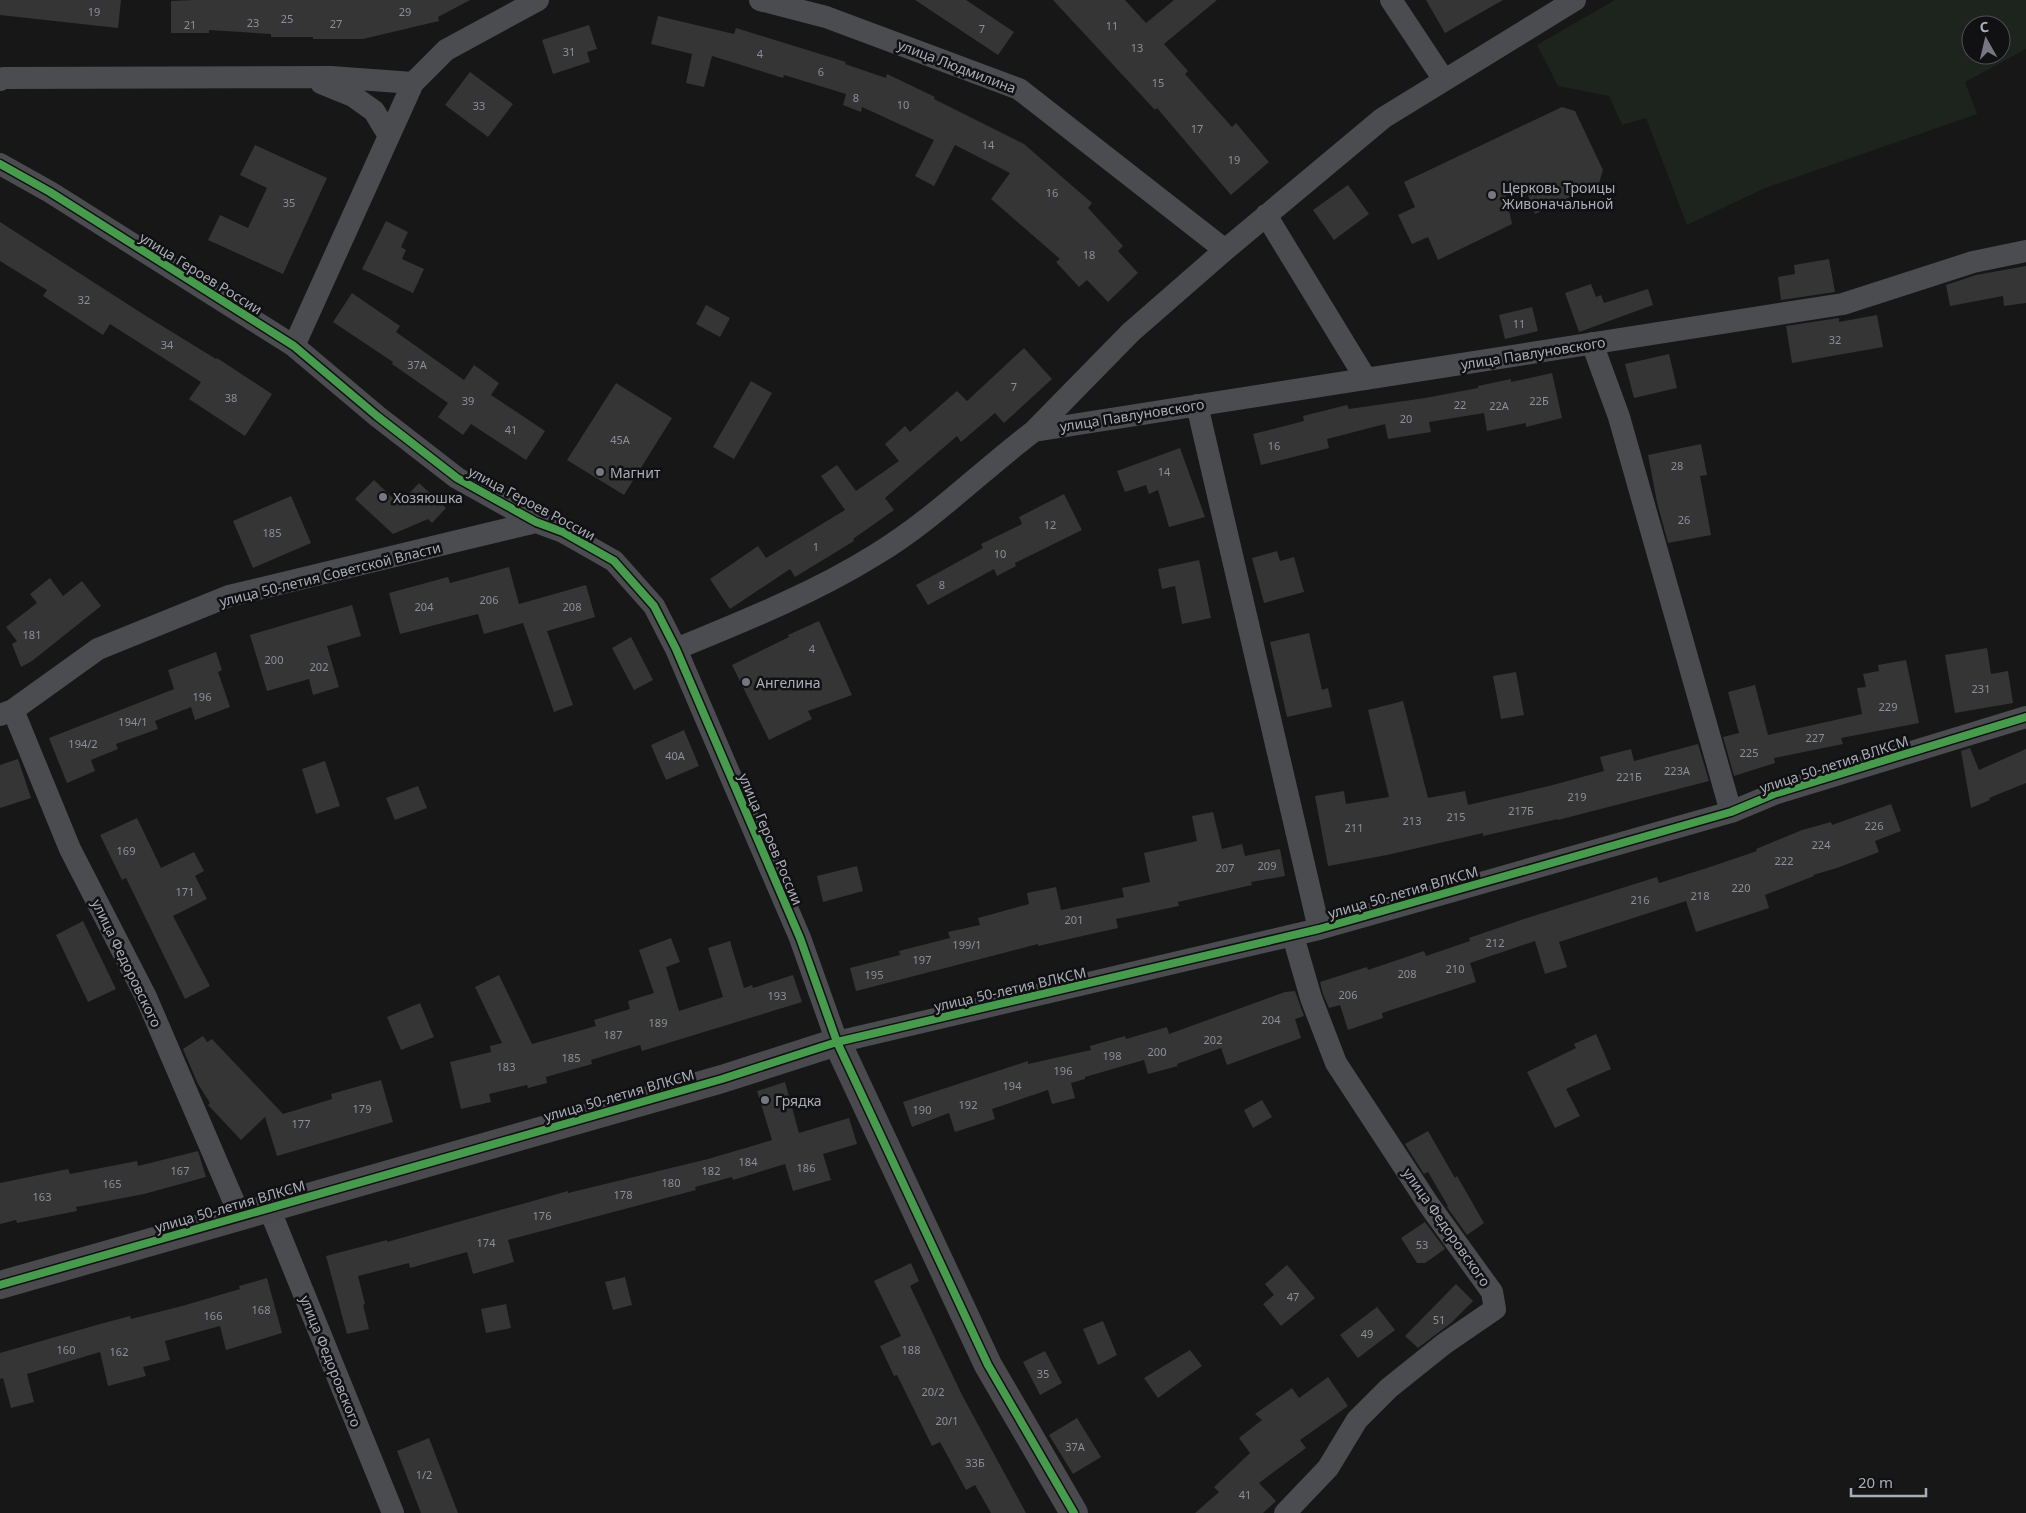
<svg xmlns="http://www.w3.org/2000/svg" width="2026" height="1513" viewBox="0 0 2026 1513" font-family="'Noto Sans',sans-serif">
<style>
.green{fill:#1d241e;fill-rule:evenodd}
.building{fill:#353536}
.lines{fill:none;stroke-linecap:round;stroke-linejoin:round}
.street{stroke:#4b4c50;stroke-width:22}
.secondary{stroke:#4a4a4e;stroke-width:28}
.cycleway-casing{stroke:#111113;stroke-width:11}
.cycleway{stroke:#469c4c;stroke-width:8}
.poi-dot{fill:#757880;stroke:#111113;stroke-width:2}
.labels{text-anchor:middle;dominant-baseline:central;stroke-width:5;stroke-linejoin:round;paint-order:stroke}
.number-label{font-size:11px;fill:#8b8f98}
.street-label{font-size:14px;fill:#a8adb8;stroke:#111113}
.poi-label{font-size:14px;fill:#a8adb8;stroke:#111113;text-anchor:start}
</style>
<rect width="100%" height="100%" fill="#171717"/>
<path class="green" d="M 1615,0 L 2026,0 L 2026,49 L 1965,82 L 1977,114 L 1765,188 L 1687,225 L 1646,118 L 1622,125 L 1609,96 L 1558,86 L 1537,45 ZM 1971,25 L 2001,25 L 2001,55 L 1971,55 Z"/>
<path class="building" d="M 0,0 L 121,0 L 118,28 L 0,15 Z
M 193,0 L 470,0 L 438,17 L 439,21 L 363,39 L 313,39 L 313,37 L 271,37 L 271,34 L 209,30 L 209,33 L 171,33 L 171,1 Z
M 915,0 L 966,0 L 1014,32 L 998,55 Z
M 1053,0 L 1125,0 L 1146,23 L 1174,0 L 1217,0 L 1164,44 L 1188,71 L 1185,74 L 1215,108 L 1232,127 L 1236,123 L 1269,162 L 1231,195 L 1157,108 L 1155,110 Z
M 1426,0 L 1503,0 L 1445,33 Z
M 658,16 L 734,34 L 736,28 L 846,62 L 845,64 L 886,78 L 887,74 L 935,97 L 934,99 L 1024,144 L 1092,203 L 1088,208 L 1123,246 L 1118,251 L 1138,273 L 1108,302 L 1087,280 L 1079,287 L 1056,262 L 1060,259 L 991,199 L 1010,173 L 955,145 L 934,186 L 915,176 L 934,140 L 862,107 L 861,112 L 843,105 L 846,94 L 784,75 L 783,78 L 712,56 L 704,87 L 686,83 L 692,54 L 651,44 Z
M 589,25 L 597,49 L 587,52 L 590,62 L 553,74 L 542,40 Z
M 470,72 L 513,104 L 488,137 L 445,105 Z
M 1562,107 L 1575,111 L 1603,170 L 1599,183 L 1535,214 L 1525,187 L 1505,193 L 1512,224 L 1438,260 L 1428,237 L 1412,244 L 1398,215 L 1415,207 L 1404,182 Z
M 255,145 L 327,178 L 283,274 L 208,240 L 220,215 L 248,228 L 267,188 L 240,175 Z
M 1348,185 L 1369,214 L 1334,240 L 1313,210 Z
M 386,221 L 408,232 L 401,247 L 406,250 L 402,259 L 424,269 L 413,293 L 362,269 Z
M 0,222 L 146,316 L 216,359 L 217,358 L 272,394 L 245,436 L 189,399 L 201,382 L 110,324 L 103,335 L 43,296 L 47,290 L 0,261 Z
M 1829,259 L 1835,292 L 1781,300 L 1778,277 L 1795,274 L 1794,265 Z
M 2026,266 L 2026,303 L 2004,306 L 2003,296 L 1950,306 L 1946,285 L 1976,275 Z
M 1591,284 L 1596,297 L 1601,295 L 1604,303 L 1648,289 L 1653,305 L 1579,332 L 1565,293 Z
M 352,293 L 400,326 L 396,332 L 464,380 L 474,365 L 499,383 L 491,395 L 545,431 L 526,460 L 471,424 L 463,435 L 438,417 L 448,403 L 392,364 L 393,362 L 333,322 Z
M 706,305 L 730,318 L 720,337 L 696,324 Z
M 1532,307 L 1538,331 L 1505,339 L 1499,315 Z
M 1877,315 L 1883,347 L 1792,363 L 1786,326 L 1839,318 L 1839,322 Z
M 1024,348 L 1052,379 L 1004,423 L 995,413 L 961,442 L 957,436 L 885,498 L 894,510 L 853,539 L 854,541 L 795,577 L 790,569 L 730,609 L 710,579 L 758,546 L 766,558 L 845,510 L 821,476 L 837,465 L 856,491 L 899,461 L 885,444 L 905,426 L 910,432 L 957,391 L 967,401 Z
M 1669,354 L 1677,388 L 1634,398 L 1625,364 Z
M 1552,373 L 1562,418 L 1526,427 L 1526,423 L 1487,431 L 1484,413 L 1429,422 L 1431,432 L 1388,439 L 1385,424 L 1327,439 L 1329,448 L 1261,465 L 1253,434 L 1304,421 L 1303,416 L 1347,405 L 1349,409 L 1425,398 L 1478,388 L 1478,386 L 1511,379 L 1511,382 Z
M 751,381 L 772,393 L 734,459 L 713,447 Z
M 616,383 L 672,418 L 624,495 L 567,460 Z
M 1701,444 L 1707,475 L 1700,476 L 1711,535 L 1668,543 L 1657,502 L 1648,455 Z
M 1180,448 L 1205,517 L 1169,527 L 1158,490 L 1149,494 L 1146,485 L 1125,492 L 1117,471 Z
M 374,480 L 399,504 L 419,483 L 446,508 L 432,523 L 428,519 L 393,534 L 355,499 Z
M 1064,494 L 1082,530 L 1015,563 L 1016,566 L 997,576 L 994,569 L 928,605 L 916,585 L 983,548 L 981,544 L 1022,524 L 1019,517 Z
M 291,496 L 311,543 L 253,568 L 233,521 Z
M 1277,551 L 1280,561 L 1294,557 L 1304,592 L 1264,603 L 1252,558 Z
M 1199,560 L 1211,618 L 1182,624 L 1175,586 L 1162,589 L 1158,569 Z
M 509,567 L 519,604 L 586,585 L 595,617 L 547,631 L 573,705 L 554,712 L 523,623 L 484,634 L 478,614 L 400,634 L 389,593 L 448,577 L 450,583 Z
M 50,578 L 63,596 L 82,581 L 101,606 L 32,661 L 21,667 L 12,644 L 17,641 L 6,627 L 37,603 L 30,594 Z
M 352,605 L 361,636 L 327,646 L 339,687 L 313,695 L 309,679 L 267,691 L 250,635 Z
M 819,621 L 852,695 L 808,711 L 812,719 L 769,740 L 732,665 L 789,637 L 788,635 Z
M 1309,633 L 1322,690 L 1328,688 L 1332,707 L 1287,717 L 1270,642 Z
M 631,637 L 653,680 L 634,690 L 612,648 Z
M 1987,648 L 1991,674 L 2008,671 L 2013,703 L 1955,713 L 1945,655 Z
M 216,652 L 222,670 L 218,672 L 230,707 L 195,720 L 191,707 L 155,721 L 158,729 L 116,744 L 118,749 L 91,760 L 95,771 L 67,783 L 49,738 L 174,689 L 168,670 Z
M 1906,660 L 1919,723 L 1841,738 L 1843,744 L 1774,758 L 1775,763 L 1734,776 L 1723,737 L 1739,733 L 1728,692 L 1755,685 L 1768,735 L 1862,714 L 1857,688 L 1866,687 L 1863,674 L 1879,671 L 1878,665 Z
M 1516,672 L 1524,715 L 1501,719 L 1493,676 Z
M 1403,701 L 1428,798 L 1465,791 L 1468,805 L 1549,786 L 1604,771 L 1600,757 L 1631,749 L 1634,761 L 1698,744 L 1709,781 L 1558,820 L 1558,819 L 1483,836 L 1483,833 L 1387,855 L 1328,866 L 1315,796 L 1344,791 L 1346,804 L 1389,797 L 1368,710 Z
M 684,730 L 699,766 L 666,780 L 651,745 Z
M 1970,748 L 1979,770 L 2026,749 L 2026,783 L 1989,798 L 1990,800 L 1971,808 L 1961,751 Z
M 18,759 L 31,798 L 0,808 L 0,765 Z
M 325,761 L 340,806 L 316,814 L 302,769 Z
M 418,786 L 427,808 L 395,820 L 386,798 Z
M 1891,804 L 1901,831 L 1875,841 L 1879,852 L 1837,868 L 1813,875 L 1814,876 L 1765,895 L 1769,908 L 1696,932 L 1686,901 L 1559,942 L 1567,967 L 1545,974 L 1535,941 L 1470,963 L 1476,982 L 1382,1013 L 1383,1018 L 1348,1030 L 1340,1005 L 1329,1008 L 1323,994 L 1320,982 L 1367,967 L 1368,970 L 1424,951 L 1426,956 L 1470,941 L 1469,938 L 1527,918 L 1657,877 L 1659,883 L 1707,868 L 1757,851 L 1756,849 L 1802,830 L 1831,822 L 1832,825 Z
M 1213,812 L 1222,849 L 1242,844 L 1245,856 L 1280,849 L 1285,876 L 1251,882 L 1252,885 L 1178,902 L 1179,906 L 1116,919 L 1118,928 L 1038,946 L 1038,944 L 856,991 L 850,968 L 900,955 L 899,951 L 950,938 L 948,932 L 980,925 L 978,918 L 1029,904 L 1027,893 L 1056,887 L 1061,910 L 1124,897 L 1122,888 L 1150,882 L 1144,853 L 1197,841 L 1192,816 Z
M 137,818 L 161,868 L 194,852 L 204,871 L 195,876 L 207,899 L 173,916 L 210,986 L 185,999 L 126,878 L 122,880 L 100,835 Z
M 857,866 L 863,891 L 823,902 L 817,876 Z
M 83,921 L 116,989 L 88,1002 L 56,935 Z
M 671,938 L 680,962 L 666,967 L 679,1011 L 723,997 L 708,948 L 730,941 L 744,988 L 752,985 L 753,988 L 793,975 L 802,1002 L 642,1051 L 640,1045 L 591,1060 L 592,1064 L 546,1077 L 547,1083 L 528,1088 L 527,1085 L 489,1094 L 491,1102 L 461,1109 L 450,1062 L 491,1052 L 490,1046 L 502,1043 L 475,987 L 499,975 L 532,1044 L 596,1026 L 594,1020 L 630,1009 L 628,1001 L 654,993 L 639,950 Z
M 1295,991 L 1304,1016 L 1295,1019 L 1301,1038 L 1227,1065 L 1221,1048 L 1177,1064 L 1178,1066 L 1148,1074 L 1144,1060 L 1085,1077 L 1085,1079 L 1071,1083 L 1075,1098 L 1052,1104 L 1048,1090 L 992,1109 L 995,1119 L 955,1132 L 949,1113 L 912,1127 L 903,1102 L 1028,1061 L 1028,1064 L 1091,1050 L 1090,1046 L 1125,1036 L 1126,1039 L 1167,1027 L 1169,1034 L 1285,992 Z
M 420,1003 L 434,1037 L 401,1050 L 387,1017 Z
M 1596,1034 L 1611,1069 L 1566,1089 L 1580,1116 L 1555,1128 L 1527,1072 L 1576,1048 L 1574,1044 Z
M 203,1036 L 207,1042 L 212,1039 L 283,1114 L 332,1099 L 331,1094 L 381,1080 L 393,1122 L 277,1156 L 265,1117 L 241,1140 L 208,1105 L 210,1103 L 198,1084 L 183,1049 Z
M 785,1082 L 799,1133 L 849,1118 L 857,1144 L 823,1154 L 831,1180 L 793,1191 L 785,1164 L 733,1180 L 732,1177 L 695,1187 L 696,1190 L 508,1240 L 514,1262 L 473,1274 L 467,1252 L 410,1268 L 409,1263 L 358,1276 L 365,1304 L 363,1305 L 369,1329 L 347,1334 L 326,1256 L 387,1240 L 387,1242 L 568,1191 L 568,1193 L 708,1159 L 772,1140 L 757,1091 Z
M 1262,1100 L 1272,1117 L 1253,1128 L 1244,1110 Z
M 1428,1131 L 1455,1178 L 1457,1176 L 1484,1223 L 1467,1235 L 1447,1207 L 1448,1206 L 1428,1172 L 1424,1174 L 1405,1144 Z
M 198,1151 L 206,1177 L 144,1194 L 76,1207 L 77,1211 L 17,1223 L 16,1220 L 0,1224 L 0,1183 L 68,1169 L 70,1174 L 137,1161 L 138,1166 Z
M 1425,1222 L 1445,1249 L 1425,1263 L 1417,1263 L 1401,1238 Z
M 911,1263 L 919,1281 L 910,1286 L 962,1395 L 1026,1513 L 991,1513 L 975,1485 L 966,1490 L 940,1442 L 932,1446 L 897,1375 L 894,1376 L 880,1346 L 901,1336 L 874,1281 Z
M 1287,1265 L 1315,1298 L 1281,1326 L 1263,1304 L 1274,1295 L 1265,1284 Z
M 625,1277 L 632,1305 L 613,1310 L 605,1282 Z
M 267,1278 L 282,1333 L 226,1350 L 220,1326 L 165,1341 L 170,1360 L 143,1367 L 146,1376 L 108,1386 L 100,1352 L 27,1374 L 34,1402 L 11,1408 L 3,1378 L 0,1379 L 0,1353 L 93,1326 L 130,1316 L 131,1319 L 182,1306 L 240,1289 L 239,1286 Z
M 1456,1284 L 1473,1301 L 1451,1323 L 1418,1348 L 1405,1336 Z
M 506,1304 L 511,1328 L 486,1333 L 481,1309 Z
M 1377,1307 L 1395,1330 L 1358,1358 L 1340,1335 Z
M 1103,1321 L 1117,1355 L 1098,1365 L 1083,1329 Z
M 1190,1350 L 1202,1366 L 1158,1398 L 1144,1378 Z
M 1045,1351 L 1062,1383 L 1040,1395 L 1023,1362 Z
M 1328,1377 L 1348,1406 L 1300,1440 L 1306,1448 L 1259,1483 L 1276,1501 L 1263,1513 L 1195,1513 L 1219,1492 L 1214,1487 L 1250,1453 L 1239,1438 L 1262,1420 L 1255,1414 L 1292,1388 L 1299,1398 Z
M 1077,1418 L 1101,1457 L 1073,1474 L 1049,1435 Z
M 429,1438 L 458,1513 L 421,1513 L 397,1451 Z"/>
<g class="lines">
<path class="street" d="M 760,0 L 826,17 L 1019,89 L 1225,250
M 1391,0 L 1444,80
M 0,80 L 3,78 L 331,77 L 413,83 L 294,346
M 321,83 L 353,96 L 374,111 L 389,136
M 413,83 L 446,50 L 538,0
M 0,164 L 50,192 L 294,346 L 377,416 L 457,478 L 536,522 L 563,532 L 614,561 L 654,606 L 676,649 L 800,938 L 837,1042 L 1319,929 L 1731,812 L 1774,794 L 2026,717
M 1266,215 L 1366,379
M 1592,343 L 1619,417 L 1731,812
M 1197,405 L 1319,929
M 1034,431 L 1131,332 L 1225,250 L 1383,118 L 1575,0
M 676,649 C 744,621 812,594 875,555 C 933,520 980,472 1034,431 L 1843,304 L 1973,262 L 2026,251
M 13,710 L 70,849 L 146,997 L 240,1216
M 0,715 L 13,710 L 98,649 L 229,596 L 536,522
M 269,1208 L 393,1513
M 1285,1513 L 1328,1468 L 1357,1420 L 1389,1388 L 1444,1344 L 1495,1309 L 1492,1292 L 1429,1205 L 1336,1063 L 1311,998 L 1293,936"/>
<path class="secondary" d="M 0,1285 L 722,1079 L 837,1042 L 988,1365 L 1074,1513"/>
<g class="cycleway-casing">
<path id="cycleway" d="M 0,164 L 50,192 L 294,346 L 377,416 L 457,478 L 536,522 L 563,532 L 614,561 L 654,606 L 676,649 L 800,938 L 837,1042 L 988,1365 L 1074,1513
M 0,1285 L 722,1079 L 837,1042 L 1319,929 L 1731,812 L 1774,794 L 2026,717"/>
</g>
<use href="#cycleway" class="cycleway"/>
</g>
<g class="poi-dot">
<circle cx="1492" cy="195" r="5"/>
<circle cx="600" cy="472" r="5"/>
<circle cx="383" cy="497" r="5"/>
<circle cx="746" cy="682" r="5"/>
<circle cx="765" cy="1100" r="5"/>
</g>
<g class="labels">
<g class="number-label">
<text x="94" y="11">19</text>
<text x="405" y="11">29</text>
<text x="287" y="18">25</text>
<text x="253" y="22">23</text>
<text x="336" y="23">27</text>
<text x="190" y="24">21</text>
<text x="1112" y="25">11</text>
<text x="982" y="28">7</text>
<text x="1137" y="47">13</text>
<text x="569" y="51">31</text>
<text x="760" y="53">4</text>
<text x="821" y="71">6</text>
<text x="1158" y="82">15</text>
<text x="856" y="97">8</text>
<text x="903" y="104">10</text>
<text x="479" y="105">33</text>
<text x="1197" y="128">17</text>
<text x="988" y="144">14</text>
<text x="1234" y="159">19</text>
<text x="1052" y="192">16</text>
<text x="289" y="202">35</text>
<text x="1089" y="254">18</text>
<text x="84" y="299">32</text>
<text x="1519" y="323">11</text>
<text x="1835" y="339">32</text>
<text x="167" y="344">34</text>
<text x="417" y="364">37А</text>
<text x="1014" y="386">7</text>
<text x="231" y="397">38</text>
<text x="468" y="400">39</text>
<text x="1539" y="400">22Б</text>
<text x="1460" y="404">22</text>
<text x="1499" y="405">22А</text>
<text x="1406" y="418">20</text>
<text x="511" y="429">41</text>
<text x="620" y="439">45А</text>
<text x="1274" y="445">16</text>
<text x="1677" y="465">28</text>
<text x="1164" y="471">14</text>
<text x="1684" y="519">26</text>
<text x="1050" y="524">12</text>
<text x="272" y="532">185</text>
<text x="816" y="546">1</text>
<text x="1000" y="553">10</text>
<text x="942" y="584">8</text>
<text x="489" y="599">206</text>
<text x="424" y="606">204</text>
<text x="572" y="606">208</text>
<text x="32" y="634">181</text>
<text x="812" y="648">4</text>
<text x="274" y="659">200</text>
<text x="319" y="666">202</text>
<text x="1981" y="688">231</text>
<text x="202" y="696">196</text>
<text x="1888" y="706">229</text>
<text x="133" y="721">194/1</text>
<text x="1815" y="737">227</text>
<text x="83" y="743">194/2</text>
<text x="1749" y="752">225</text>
<text x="675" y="755">40А</text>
<text x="1677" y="770">223А</text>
<text x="1629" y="776">221Б</text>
<text x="1577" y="796">219</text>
<text x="1521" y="810">217Б</text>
<text x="1456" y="816">215</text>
<text x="1412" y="820">213</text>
<text x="1874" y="825">226</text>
<text x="1354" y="827">211</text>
<text x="1821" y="844">224</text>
<text x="126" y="850">169</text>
<text x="1784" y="860">222</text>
<text x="1267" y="865">209</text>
<text x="1225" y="867">207</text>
<text x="1741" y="887">220</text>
<text x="185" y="891">171</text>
<text x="1700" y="895">218</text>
<text x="1640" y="899">216</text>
<text x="1074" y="919">201</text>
<text x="1495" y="942">212</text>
<text x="967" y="944">199/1</text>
<text x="922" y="959">197</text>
<text x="1455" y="968">210</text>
<text x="1407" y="973">208</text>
<text x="874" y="974">195</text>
<text x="1348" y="994">206</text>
<text x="777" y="995">193</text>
<text x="1271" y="1019">204</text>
<text x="658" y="1022">189</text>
<text x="613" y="1034">187</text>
<text x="1213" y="1039">202</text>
<text x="1157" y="1051">200</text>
<text x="1112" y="1055">198</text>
<text x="571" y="1057">185</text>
<text x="506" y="1066">183</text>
<text x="1063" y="1070">196</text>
<text x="1012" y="1085">194</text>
<text x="968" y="1104">192</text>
<text x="362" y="1108">179</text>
<text x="922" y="1109">190</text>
<text x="301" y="1123">177</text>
<text x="748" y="1161">184</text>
<text x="806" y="1167">186</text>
<text x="180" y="1170">167</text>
<text x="711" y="1170">182</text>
<text x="671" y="1182">180</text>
<text x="112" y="1183">165</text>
<text x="623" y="1194">178</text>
<text x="42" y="1196">163</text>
<text x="542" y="1215">176</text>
<text x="486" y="1242">174</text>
<text x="1422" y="1244">53</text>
<text x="1293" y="1296">47</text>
<text x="261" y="1309">168</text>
<text x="213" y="1315">166</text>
<text x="1439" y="1319">51</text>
<text x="1367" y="1333">49</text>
<text x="66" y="1349">160</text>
<text x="911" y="1349">188</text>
<text x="119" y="1351">162</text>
<text x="1043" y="1373">35</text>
<text x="933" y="1391">20/2</text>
<text x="947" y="1420">20/1</text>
<text x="1075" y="1446">37А</text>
<text x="975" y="1462">33Б</text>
<text x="424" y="1474">1/2</text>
<text x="1245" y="1494">41</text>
</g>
<g class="street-label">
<text transform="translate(957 66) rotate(21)">улица Людмилина</text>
<text transform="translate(201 273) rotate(32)">улица Героев России</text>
<text transform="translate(1533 353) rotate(-9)">улица Павлуновского</text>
<text transform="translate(1132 415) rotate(-9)">улица Павлуновского</text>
<text transform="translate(532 503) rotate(28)">улица Героев России</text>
<text transform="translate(330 574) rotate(-14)">улица 50-летия Советской Власти</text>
<text transform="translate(1834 764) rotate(-18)">улица 50-летия ВЛКСМ</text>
<text transform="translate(771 839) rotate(67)">улица Героев России</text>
<text transform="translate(1403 892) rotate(-16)">улица 50-летия ВЛКСМ</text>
<text transform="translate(127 963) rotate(64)">улица Федоровского</text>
<text transform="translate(1010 989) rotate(-13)">улица 50-летия ВЛКСМ</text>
<text transform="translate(619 1095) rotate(-16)">улица 50-летия ВЛКСМ</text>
<text transform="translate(230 1206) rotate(-16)">улица 50-летия ВЛКСМ</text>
<text transform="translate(1447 1227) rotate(55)">улица Федоровского</text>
<text transform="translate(331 1361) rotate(68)">улица Федоровского</text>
</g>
<g class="poi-label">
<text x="1502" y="187">Церковь Троицы<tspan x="1502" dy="16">Живоначальной</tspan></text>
<text x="610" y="472">Магнит</text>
<text x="393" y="497">Хозяюшка</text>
<text x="756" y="682">Ангелина</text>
<text x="775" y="1100">Грядка</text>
</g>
</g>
<g transform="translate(1986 40) rotate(352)"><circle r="24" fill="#111113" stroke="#4d4f55"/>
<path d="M0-4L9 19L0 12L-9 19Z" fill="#757880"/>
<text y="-8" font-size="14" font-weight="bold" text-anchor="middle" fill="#a8adb8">С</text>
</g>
<path d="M1851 1488v8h75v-8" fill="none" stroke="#a8adb8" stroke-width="2.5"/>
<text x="1858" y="1488" font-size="15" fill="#a8adb8" stroke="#111113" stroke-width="4" paint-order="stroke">20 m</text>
</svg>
